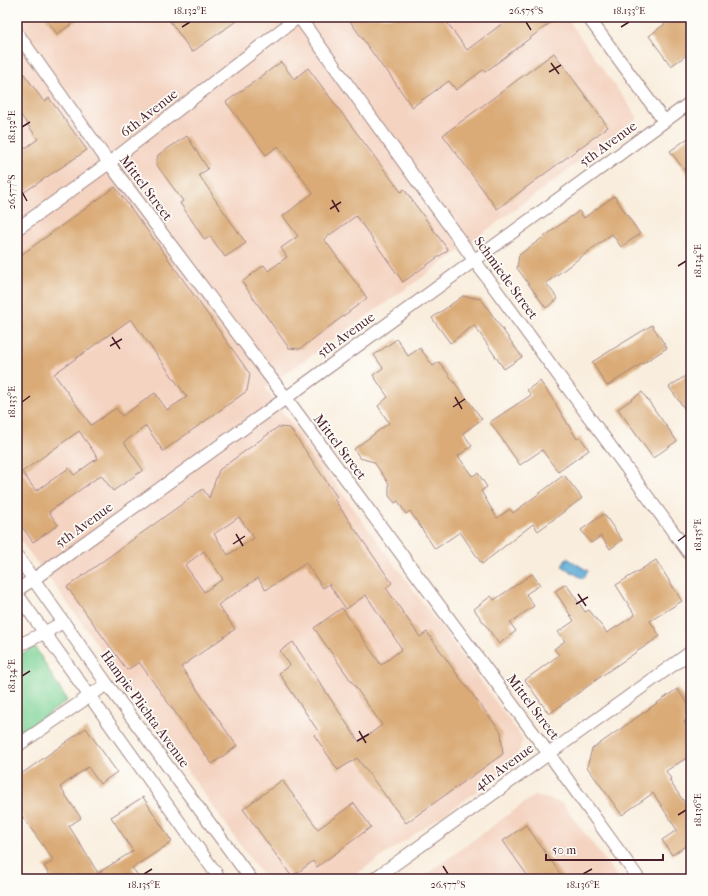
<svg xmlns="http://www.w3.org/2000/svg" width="708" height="896" viewBox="0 0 708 896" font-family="'IM FELL French Canon',serif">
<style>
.built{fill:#f4d3c1}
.green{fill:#7ed397;stroke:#647961}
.water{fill:#5caad5;stroke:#536480}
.building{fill:#daab77;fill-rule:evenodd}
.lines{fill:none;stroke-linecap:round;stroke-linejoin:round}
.street-casing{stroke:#a28684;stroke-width:14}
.street{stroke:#fff;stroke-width:12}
.ticks{fill:none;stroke:#4a1f2b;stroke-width:1.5}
.labels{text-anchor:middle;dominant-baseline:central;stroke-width:3.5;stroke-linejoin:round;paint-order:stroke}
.street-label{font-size:14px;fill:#4a1f2b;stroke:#fdfcf7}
.neatline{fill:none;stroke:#4a1f2b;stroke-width:1.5}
.ticks-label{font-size:10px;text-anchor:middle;fill:#4a1f2b}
</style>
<rect width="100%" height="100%" fill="#fdfcf7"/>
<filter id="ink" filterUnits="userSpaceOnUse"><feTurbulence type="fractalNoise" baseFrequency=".025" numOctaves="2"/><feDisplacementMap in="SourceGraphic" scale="8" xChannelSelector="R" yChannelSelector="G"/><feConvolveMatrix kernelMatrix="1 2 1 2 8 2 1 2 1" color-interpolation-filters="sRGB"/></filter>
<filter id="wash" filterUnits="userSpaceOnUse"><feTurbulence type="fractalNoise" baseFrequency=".012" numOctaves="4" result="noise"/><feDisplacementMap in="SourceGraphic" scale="16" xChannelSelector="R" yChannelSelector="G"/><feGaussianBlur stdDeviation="0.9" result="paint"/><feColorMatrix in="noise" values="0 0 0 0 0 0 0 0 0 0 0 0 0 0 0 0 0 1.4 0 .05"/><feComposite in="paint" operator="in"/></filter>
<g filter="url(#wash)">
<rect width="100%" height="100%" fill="#f9eede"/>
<path class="built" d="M 17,17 L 566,17 L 638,118 L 451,257 L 265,388 L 523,739 L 513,767 L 349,879 L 265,879 L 73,611 L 17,536 Z
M 535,795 L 562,803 L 619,879 L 420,879 Z"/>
<path class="green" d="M 35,647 L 67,701 L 17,736 L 17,656 Z"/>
<path class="water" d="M 567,558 L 588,571 L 583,579 L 562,566 Z"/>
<g id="blocks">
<path class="building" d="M 45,17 L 82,17 L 57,34 Z
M 167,17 L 242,17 L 192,52 Z
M 347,17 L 443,17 L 467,50 L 511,17 L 558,17 L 485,72 L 483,70 L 456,90 L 449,81 L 412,107 L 385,68 L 384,69 Z
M 674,17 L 691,17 L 691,52 L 671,66 L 649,36 Z
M 554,53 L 608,127 L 497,209 L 443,135 Z
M 281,62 L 294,79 L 308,68 L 401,192 L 404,189 L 448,250 L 403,282 L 356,216 L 324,239 L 367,298 L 300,349 L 289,348 L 242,282 L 264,265 L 268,271 L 287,257 L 281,248 L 298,236 L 283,216 L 313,193 L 278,146 L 266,155 L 226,102 Z
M 17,64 L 44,102 L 49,98 L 87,150 L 17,197 L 17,154 L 38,139 L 17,110 Z
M 187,136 L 208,169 L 199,175 L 212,194 L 212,195 L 246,243 L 225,257 L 210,236 L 205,240 L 180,203 L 183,201 L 156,164 L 158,155 Z
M 691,136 L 691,179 L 670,151 Z
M 115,187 L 164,253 L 250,374 L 247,391 L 163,451 L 146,426 L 124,442 L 143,470 L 113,491 L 101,475 L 49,512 L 58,525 L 33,542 L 17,520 L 17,258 ZM 131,319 L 187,397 L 167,410 L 155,393 L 122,416 L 116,408 L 91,425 L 54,374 ZM 79,431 L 98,458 L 74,475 L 69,468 L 36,491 L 22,472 Z
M 614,196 L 640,234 L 621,247 L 612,234 L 546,283 L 558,299 L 546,308 L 517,268 L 519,255 L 579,211 L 584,218 Z
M 463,296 L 481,299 L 522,357 L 504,369 L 474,325 L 450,343 L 432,318 Z
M 652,325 L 667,348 L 607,386 L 592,362 Z
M 397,339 L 408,356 L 420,348 L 433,366 L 439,362 L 482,419 L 463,433 L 472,446 L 458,456 L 472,476 L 478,473 L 487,487 L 481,491 L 497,518 L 510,509 L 513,513 L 564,475 L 582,498 L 538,531 L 533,524 L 482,564 L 460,532 L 435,549 L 410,511 L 406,514 L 398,501 L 395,503 L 389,496 L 389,484 L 374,462 L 360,458 L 354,449 L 389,423 L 378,406 L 388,397 L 373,375 L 383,368 L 374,355 Z
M 691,372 L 691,418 L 669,387 Z
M 540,381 L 550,395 L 577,439 L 580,437 L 589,450 L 558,472 L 542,450 L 520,465 L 490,422 L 531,395 L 527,390 Z
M 642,392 L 677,441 L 653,458 L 618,409 Z
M 278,427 L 290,428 L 337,497 L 334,499 L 392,583 L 386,588 L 420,637 L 427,632 L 456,673 L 501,732 L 503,754 L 406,823 L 357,758 L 338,770 L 314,735 L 318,731 L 279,673 L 290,665 L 280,651 L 293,642 L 359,742 L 382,725 L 314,628 L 342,608 L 381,665 L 402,649 L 366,595 L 346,609 L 329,584 L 323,588 L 306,563 L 266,590 L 258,578 L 218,605 L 235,629 L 181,667 L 237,746 L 212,764 L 139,662 L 127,670 L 67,587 L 203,489 L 209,498 L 219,470 ZM 239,517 L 254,538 L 228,555 L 214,534 ZM 204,551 L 223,579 L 204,592 L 185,565 Z
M 604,514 L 622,540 L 610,549 L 601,536 L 591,543 L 581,530 Z
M 656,560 L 682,601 L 650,621 L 660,636 L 610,670 L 549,714 L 525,680 L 559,655 L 554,649 L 565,641 L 558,632 L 574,621 L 555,591 L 566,584 L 585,612 L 589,610 L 607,633 L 635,615 L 616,585 Z
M 532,574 L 540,585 L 526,594 L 534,606 L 510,623 L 516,631 L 499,644 L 474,609 L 491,596 L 494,600 Z
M 677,689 L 691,708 L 691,717 L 684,722 L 691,732 L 691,755 L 666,771 L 671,779 L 669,780 L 691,812 L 691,850 L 687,845 L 672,855 L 662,840 L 677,830 L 653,793 L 622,815 L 587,767 L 592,749 Z
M 86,728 L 117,772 L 100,784 L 88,767 L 60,787 L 81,818 L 69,826 L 98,873 L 133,851 L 111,817 L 143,797 L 172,842 L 132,868 L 141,879 L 52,879 L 44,866 L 54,861 L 17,809 L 17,777 Z
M 282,780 L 318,829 L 354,803 L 371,827 L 317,867 L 313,861 L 292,877 L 243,809 Z
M 526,825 L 564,879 L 530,879 L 503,841 Z"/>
</g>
</g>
<g filter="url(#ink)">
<use href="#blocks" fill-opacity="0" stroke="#a28684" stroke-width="1"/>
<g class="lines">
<g class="street-casing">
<path id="street" d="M 299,17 L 474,260 L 691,556
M 588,17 L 664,121
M 17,33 L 109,163 L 286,398 L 549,754 L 639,879
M 17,229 L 109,163 L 298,17
M 17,556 L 107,684 L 251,879
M 17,590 L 34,579 L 286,398 L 691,102
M 17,594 L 220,879
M 17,646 L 44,633 L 63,622
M 17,746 L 107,684
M 374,879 L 691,652"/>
</g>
<use href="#street" class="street"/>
</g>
</g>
<path class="ticks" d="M 526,22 L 531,30M 182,27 L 190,22M 621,27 L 629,22M 551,63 L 559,74M 549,72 L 561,65M 22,127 L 30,122M 22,192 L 27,201M 332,200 L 339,212M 330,209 L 341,202M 678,266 L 686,261M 112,337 L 120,349M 110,346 L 122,339M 455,397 L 462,409M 22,402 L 30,396M 453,407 L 465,399M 236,534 L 243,546M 678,541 L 686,535M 233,544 L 245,536M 578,594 L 586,606M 576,604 L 588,597M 22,676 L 30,671M 359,731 L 366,743M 357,741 L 369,734M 678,815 L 686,810M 443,866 L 448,874M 144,874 L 152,869M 583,874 L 592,869"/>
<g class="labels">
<g class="street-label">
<text transform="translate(149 113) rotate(-38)">6th Avenue</text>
<text transform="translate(608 144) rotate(-36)">5th Avenue</text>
<text transform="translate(146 188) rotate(53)">Mittel Street</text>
<text transform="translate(506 278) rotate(54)">Schmiede Street</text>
<text transform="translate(346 335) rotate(-36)">5th Avenue</text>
<text transform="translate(340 447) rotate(53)">Mittel Street</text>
<text transform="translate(84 525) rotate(-36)">5th Avenue</text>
<text transform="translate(533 707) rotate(53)">Mittel Street</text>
<text transform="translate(145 709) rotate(54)">Hampie Plichta Avenue</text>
<text transform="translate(504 767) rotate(-36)">4th Avenue</text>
</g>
</g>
<rect width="708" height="896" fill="none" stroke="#fdfcf7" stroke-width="44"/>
<path d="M546 854v6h117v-6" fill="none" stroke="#4a1f2b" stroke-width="2"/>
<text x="552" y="854" font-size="12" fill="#4a1f2b" stroke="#fdfcf7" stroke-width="3" paint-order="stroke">50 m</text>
<rect x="22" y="22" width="664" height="852" class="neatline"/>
<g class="ticks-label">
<text x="190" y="14">18.132°E</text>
<text x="526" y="14">26.575°S</text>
<text x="629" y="14">18.133°E</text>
<text transform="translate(11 127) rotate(-90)" y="4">18.132°E</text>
<text transform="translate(11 192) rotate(-90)" y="4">26.577°S</text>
<text transform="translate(697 261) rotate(-90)" y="4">18.134°E</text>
<text transform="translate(11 402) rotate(-90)" y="4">18.133°E</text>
<text transform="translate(697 535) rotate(-90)" y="4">18.135°E</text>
<text transform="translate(11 676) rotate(-90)" y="4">18.134°E</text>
<text transform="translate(697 810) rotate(-90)" y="4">18.136°E</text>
<text x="144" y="888">18.135°E</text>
<text x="448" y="888">26.577°S</text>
<text x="583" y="888">18.136°E</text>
</g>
</svg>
